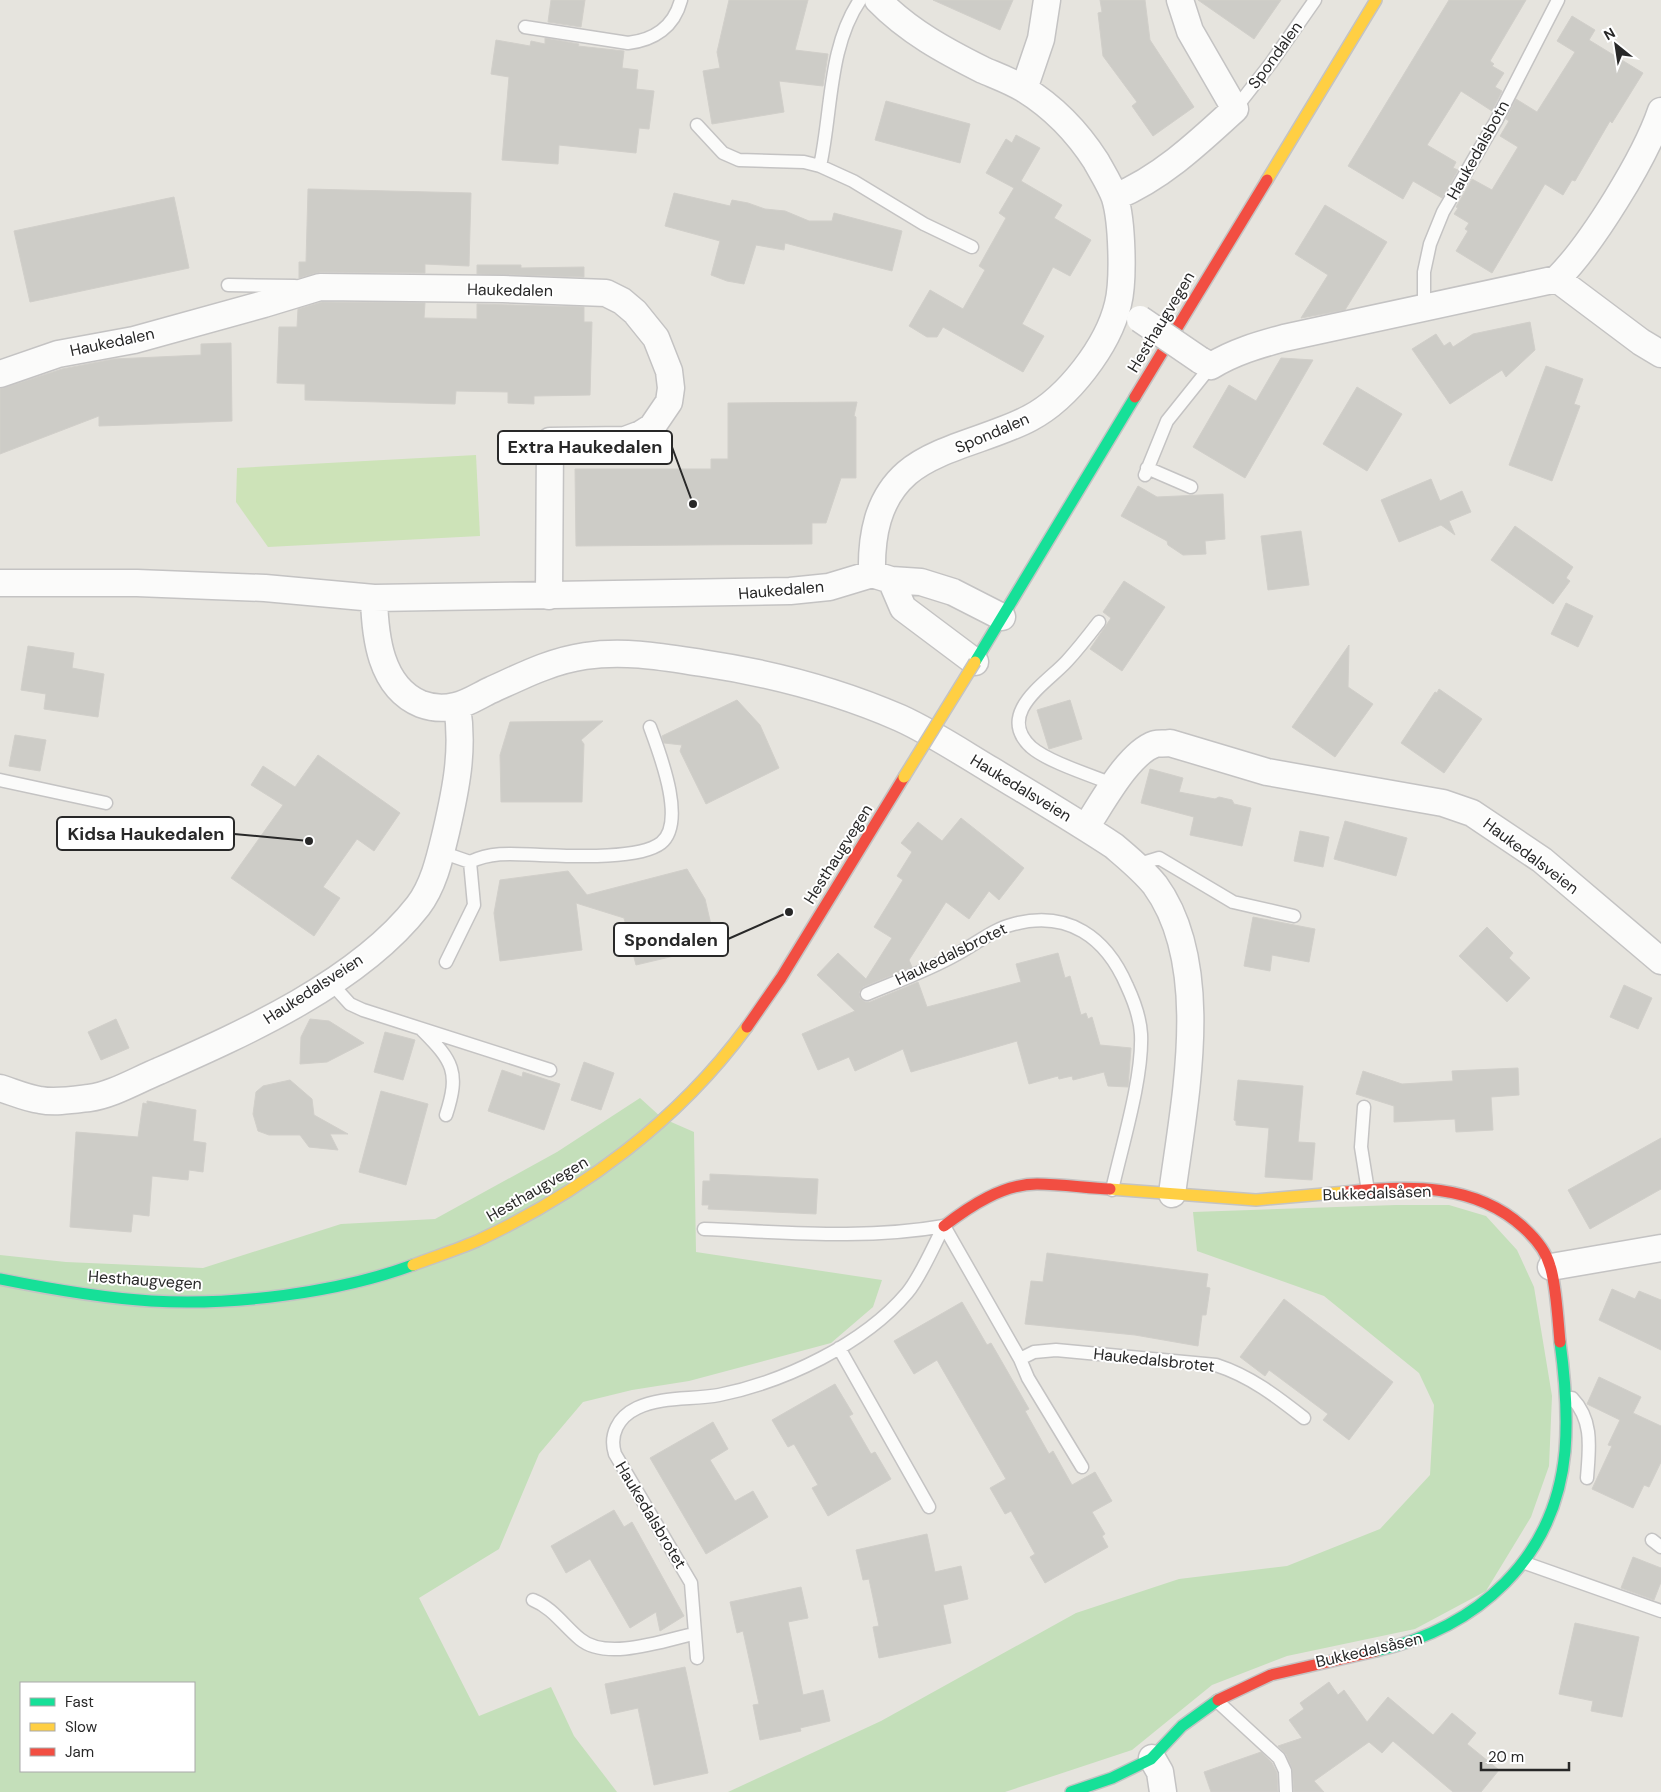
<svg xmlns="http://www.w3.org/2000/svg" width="1661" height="1792" viewBox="0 0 1661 1792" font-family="'DM Sans',sans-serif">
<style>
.green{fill:#c4dfba;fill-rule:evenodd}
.pitch{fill:#cde3b8}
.building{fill:#cdccc7;stroke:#d1cfca}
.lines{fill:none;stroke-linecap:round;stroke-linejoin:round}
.lane-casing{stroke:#c4c3c3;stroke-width:15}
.street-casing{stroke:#c4c3c3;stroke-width:29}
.fast-casing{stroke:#c4c3c3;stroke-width:14}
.slow-casing{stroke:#c4c3c3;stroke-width:14}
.jam-casing{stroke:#c4c3c3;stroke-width:14}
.lane{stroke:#fbfbfa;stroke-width:12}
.street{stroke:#fbfbfa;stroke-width:26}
.fast{stroke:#16e098;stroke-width:11}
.slow{stroke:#ffcf43;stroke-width:11}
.jam{stroke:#f24e42;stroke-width:11}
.street-bridge-casing{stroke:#c4c3c3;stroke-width:29;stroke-linecap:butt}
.slow-bridge-casing{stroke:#c4c3c3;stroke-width:14;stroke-linecap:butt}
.street-bridge{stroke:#fbfbfa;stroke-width:26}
.slow-bridge{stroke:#ffcf43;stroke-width:11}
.labels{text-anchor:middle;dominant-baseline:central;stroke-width:4;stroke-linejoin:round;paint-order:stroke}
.street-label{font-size:16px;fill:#282828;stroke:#fff}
.leader{fill:none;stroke:#282828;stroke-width:2}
.callout-dot{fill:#282828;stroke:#fff;stroke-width:2}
.callout{fill:#fff;stroke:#282828;stroke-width:2}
.callout-label{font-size:18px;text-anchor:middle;font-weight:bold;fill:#282828}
</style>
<rect width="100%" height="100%" fill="#e6e4de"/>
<path class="green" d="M 640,1098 L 662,1118 L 694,1132 L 696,1252 L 882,1280 L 873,1307 L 831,1343 L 689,1381 L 632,1390 L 583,1402 L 539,1454 L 499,1549 L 419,1598 L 479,1716 L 551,1687 L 574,1736 L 617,1792 L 0,1792 L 0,1255 L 66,1262 L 203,1268 L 341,1224 L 435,1219 L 557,1152 ZM 21,1683 L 194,1683 L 194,1771 L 21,1771 Z
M 1396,1205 L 1449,1205 L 1486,1216 L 1517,1250 L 1534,1287 L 1552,1396 L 1549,1466 L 1531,1517 L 1486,1591 L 1415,1629 L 1287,1656 L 1212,1685 L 1132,1750 L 1005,1792 L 728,1792 L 881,1721 L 1076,1613 L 1179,1579 L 1287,1566 L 1380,1529 L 1430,1475 L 1434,1405 L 1419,1373 L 1324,1296 L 1197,1251 L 1193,1212 Z"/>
<path class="pitch" d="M 476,455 L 480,536 L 268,547 L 236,502 L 237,468 Z"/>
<path class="building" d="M 551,0 L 585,0 L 581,27 L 548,22 Z
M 729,0 L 808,0 L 795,50 L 828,54 L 823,86 L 779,81 L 784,112 L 712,124 L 703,71 L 720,68 L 717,52 Z
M 933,0 L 1013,0 L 1000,30 Z
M 1100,0 L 1145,0 L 1150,40 L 1194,107 L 1153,136 L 1132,106 L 1137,102 L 1103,56 L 1098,13 L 1102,12 Z
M 1198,0 L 1281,0 L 1254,39 Z
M 1449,0 L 1526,0 L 1490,61 L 1494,64 L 1492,66 L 1504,73 L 1495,87 L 1502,91 L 1492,111 L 1461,91 L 1427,145 L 1456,162 L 1453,168 L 1458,170 L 1442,198 L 1413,181 L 1403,199 L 1348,166 Z
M 1572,16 L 1595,30 L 1589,40 L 1643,73 L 1612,123 L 1610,121 L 1575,181 L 1572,180 L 1563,195 L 1545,184 L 1492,273 L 1456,251 L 1468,231 L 1465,229 L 1469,223 L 1454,214 L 1458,208 L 1456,207 L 1472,179 L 1492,190 L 1518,147 L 1500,136 L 1509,121 L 1506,119 L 1516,99 L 1537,112 L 1575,52 L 1557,41 Z
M 545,38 L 579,44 L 578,46 L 624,51 L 622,68 L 638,70 L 636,89 L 654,91 L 649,129 L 639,128 L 636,153 L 559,145 L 558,164 L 502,160 L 509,77 L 491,74 L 496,40 L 530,46 L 531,41 L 545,44 Z
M 886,101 L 970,124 L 960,163 L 875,140 Z
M 1016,135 L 1040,148 L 1021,181 L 1062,205 L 1054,218 L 1091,240 L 1070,276 L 1053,267 L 1022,324 L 1044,336 L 1023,372 L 943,327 L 937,337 L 927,337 L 909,326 L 930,290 L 963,309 L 985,270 L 979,266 L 1006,218 L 999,213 L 1014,188 L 986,173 L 1006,139 L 1012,143 Z
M 308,189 L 471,193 L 469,266 L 425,264 L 425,273 L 320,272 L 299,278 L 299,262 L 306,262 Z
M 674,193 L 730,206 L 732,200 L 748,203 L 765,209 L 785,211 L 809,221 L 832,221 L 834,213 L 902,231 L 892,271 L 785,243 L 784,250 L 756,245 L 744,284 L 727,281 L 711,275 L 720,241 L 665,226 Z
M 174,197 L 189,268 L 30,302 L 14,231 Z
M 1325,205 L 1387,242 L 1345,310 L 1301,318 L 1328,275 L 1295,254 Z
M 477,265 L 521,265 L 521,268 L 584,267 L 584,277 L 477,274 Z
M 322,302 L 425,303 L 424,318 L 477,319 L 477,304 L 584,307 L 584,322 L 592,322 L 590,395 L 534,396 L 534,404 L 508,403 L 508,392 L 456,391 L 455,404 L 305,400 L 305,384 L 277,383 L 279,327 L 297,327 L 298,309 Z
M 1530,322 L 1535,350 L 1506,377 L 1502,370 L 1450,404 L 1412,349 L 1436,334 L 1444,346 L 1450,342 L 1453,347 L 1473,334 Z
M 231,343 L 232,421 L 99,426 L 99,416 L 0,454 L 0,389 L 62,369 L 114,359 L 201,355 L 201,344 Z
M 1281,358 L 1313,360 L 1245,478 L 1193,447 L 1229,385 L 1256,401 Z
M 1546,366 L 1583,379 L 1574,404 L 1580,406 L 1552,481 L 1509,465 Z
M 1357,387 L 1402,414 L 1367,471 L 1323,444 Z
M 857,402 L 854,416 L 856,417 L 856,478 L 841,478 L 826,523 L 812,523 L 812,544 L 576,546 L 575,469 L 711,469 L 711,459 L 728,459 L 728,403 Z
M 1431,479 L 1440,501 L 1462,491 L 1471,512 L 1449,521 L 1455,535 L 1441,525 L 1399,542 L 1381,500 Z
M 1138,486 L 1157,497 L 1223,494 L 1225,539 L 1205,541 L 1206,554 L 1183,555 L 1168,545 L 1167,541 L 1121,516 Z
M 1515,526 L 1573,567 L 1566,578 L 1570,581 L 1553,604 L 1491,560 Z
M 1301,531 L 1309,585 L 1268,590 L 1261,536 Z
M 1124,581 L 1165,607 L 1122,671 L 1090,649 L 1111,618 L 1103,612 Z
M 1566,603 L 1593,616 L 1578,647 L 1551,634 Z
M 1349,645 L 1348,687 L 1373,704 L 1335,757 L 1292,727 Z
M 28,646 L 74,653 L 72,668 L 104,674 L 98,717 L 44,709 L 46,694 L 21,690 Z
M 1439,689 L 1482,719 L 1444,773 L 1401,743 L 1435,692 L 1437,693 Z
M 737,700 L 760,725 L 779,768 L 706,804 L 680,751 L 682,745 L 664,743 L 662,736 Z
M 1070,700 L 1082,739 L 1049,749 L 1037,710 Z
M 603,721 L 581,740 L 584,744 L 582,802 L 501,802 L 500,755 L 510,722 Z
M 15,735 L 46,740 L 40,771 L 9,766 Z
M 318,755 L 400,813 L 374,851 L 357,839 L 323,887 L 340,898 L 314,936 L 231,878 L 283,805 L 251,785 L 263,766 L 295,787 Z
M 1150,769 L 1183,778 L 1179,792 L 1215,799 L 1219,797 L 1232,800 L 1234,804 L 1251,808 L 1242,846 L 1190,835 L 1194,817 L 1141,803 Z
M 961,818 L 1024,868 L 999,900 L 989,891 L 969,919 L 946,902 L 909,960 L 912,967 L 863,987 L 859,992 L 860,998 L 865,1002 L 870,1002 L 918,982 L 927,1007 L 1021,982 L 1016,964 L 1058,953 L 1065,978 L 1070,976 L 1081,1015 L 1086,1013 L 1088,1019 L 1092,1017 L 1100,1045 L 1131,1048 L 1128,1087 L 1108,1086 L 1104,1072 L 1073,1080 L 1072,1076 L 1059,1079 L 1058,1076 L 1029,1084 L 1017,1041 L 911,1072 L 903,1049 L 855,1071 L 849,1057 L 818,1070 L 802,1034 L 855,1011 L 817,975 L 838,953 L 866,979 L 892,938 L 874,927 L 903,880 L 897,876 L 912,852 L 901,843 L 918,822 L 942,841 Z
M 1345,821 L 1407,838 L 1396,876 L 1334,859 Z
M 1300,831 L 1329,837 L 1323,867 L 1294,861 Z
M 687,869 L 705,899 L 716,946 L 636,965 L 624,918 L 576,903 L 582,950 L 500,961 L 494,913 L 500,880 L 568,871 L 587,895 Z
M 1253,917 L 1315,929 L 1309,962 L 1272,955 L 1270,971 L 1244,966 Z
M 1487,927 L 1513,953 L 1509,958 L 1530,978 L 1507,1002 L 1459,956 Z
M 1624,985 L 1652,998 L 1638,1029 L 1610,1017 Z
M 116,1019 L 129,1048 L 101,1060 L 88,1032 Z
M 310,1019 L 329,1021 L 364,1043 L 327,1062 L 300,1064 L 301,1037 Z
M 385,1032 L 415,1040 L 403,1080 L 374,1072 Z
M 584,1062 L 614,1073 L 601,1110 L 571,1100 Z
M 1518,1068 L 1519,1095 L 1491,1097 L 1493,1130 L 1456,1132 L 1455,1119 L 1394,1122 L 1394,1106 L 1356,1094 L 1363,1071 L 1402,1084 L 1453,1081 L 1452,1071 Z
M 502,1070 L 522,1077 L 523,1072 L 560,1084 L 544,1130 L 488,1111 Z
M 290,1080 L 312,1099 L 314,1115 L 348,1134 L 330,1134 L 338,1150 L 309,1147 L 300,1135 L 269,1135 L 258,1131 L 253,1114 L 256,1092 L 263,1086 Z
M 1238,1080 L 1303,1086 L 1298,1142 L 1315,1143 L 1312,1180 L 1265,1177 L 1269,1128 L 1236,1125 L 1236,1121 L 1234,1120 Z
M 381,1091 L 428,1104 L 406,1185 L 359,1172 Z
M 147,1101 L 196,1110 L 193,1141 L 206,1143 L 203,1172 L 189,1170 L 188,1180 L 152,1176 L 149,1216 L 133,1214 L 131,1232 L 70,1227 L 76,1132 L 138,1137 L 143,1103 L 147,1104 Z
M 1661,1138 L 1661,1189 L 1590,1229 L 1568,1190 Z
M 710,1174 L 818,1179 L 816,1214 L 708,1209 L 709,1205 L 702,1205 L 703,1181 L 710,1181 Z
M 1047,1253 L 1208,1274 L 1206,1287 L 1210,1288 L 1206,1315 L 1202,1315 L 1198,1346 L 1135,1335 L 1025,1324 L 1031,1281 L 1043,1282 Z
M 1612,1289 L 1635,1299 L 1639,1291 L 1661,1300 L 1661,1350 L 1599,1320 Z
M 1284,1299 L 1393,1382 L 1349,1440 L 1323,1420 L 1328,1414 L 1269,1370 L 1265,1376 L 1240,1357 Z
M 962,1302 L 987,1345 L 991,1343 L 998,1355 L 1029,1409 L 1025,1411 L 1049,1454 L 1053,1451 L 1072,1485 L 1095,1472 L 1112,1501 L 1092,1512 L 1105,1534 L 1102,1536 L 1108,1547 L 1045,1583 L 1030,1557 L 1035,1554 L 1011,1511 L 1005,1514 L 990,1488 L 1006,1479 L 937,1360 L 914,1374 L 894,1341 Z
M 1599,1377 L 1641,1397 L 1633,1413 L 1661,1426 L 1661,1462 L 1649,1487 L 1644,1485 L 1633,1508 L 1592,1489 L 1612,1446 L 1608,1445 L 1620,1420 L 1587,1404 Z
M 835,1384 L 853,1414 L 849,1416 L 871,1454 L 875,1452 L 891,1479 L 828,1516 L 812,1488 L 818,1485 L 794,1444 L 788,1447 L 772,1420 Z
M 713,1422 L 728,1449 L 710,1460 L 735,1501 L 753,1491 L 768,1517 L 706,1554 L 650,1458 Z
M 614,1510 L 624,1527 L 632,1522 L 684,1616 L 660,1631 L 656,1612 L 630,1628 L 590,1559 L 566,1573 L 551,1546 Z
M 927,1534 L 935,1572 L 961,1566 L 968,1599 L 943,1605 L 951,1643 L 879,1658 L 873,1627 L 879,1626 L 869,1579 L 863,1580 L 856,1550 Z
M 1633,1557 L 1661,1568 L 1661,1582 L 1654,1600 L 1621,1588 Z
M 801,1587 L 808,1618 L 788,1622 L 803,1695 L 823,1690 L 830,1721 L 800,1728 L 801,1731 L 760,1740 L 753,1705 L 759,1704 L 743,1631 L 737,1633 L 730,1602 Z
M 1575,1623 L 1639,1637 L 1622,1717 L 1591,1711 L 1593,1701 L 1559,1694 Z
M 685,1667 L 708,1773 L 654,1785 L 638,1708 L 611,1714 L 605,1684 Z
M 1329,1682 L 1338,1695 L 1344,1690 L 1367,1722 L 1388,1697 L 1433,1735 L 1452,1713 L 1476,1733 L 1467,1744 L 1499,1770 L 1481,1792 L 1453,1792 L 1393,1741 L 1382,1753 L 1369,1742 L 1314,1781 L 1324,1792 L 1294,1792 L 1292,1768 L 1286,1754 L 1278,1746 L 1302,1738 L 1289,1720 L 1304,1709 L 1300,1703 Z
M 1261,1752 L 1272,1763 L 1277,1773 L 1278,1792 L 1211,1792 L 1204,1772 Z"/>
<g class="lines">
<g class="lane-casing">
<path id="lane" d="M 525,27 L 628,43 C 654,40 674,27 681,0
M 1235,109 L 1271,63 L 1315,0
M 697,125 L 723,153 L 739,160 L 804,162 L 820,166 L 853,181 L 924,224 L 972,247
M 820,166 C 832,112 828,47 860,0
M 228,285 L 295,286
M 1424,308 L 1424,272 L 1430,244 L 1443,212 L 1496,121 L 1558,0
M 1147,468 L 1191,487
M 1145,475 L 1167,421 L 1211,366
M 1099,622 C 1089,635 1078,649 1067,661 C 1047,683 995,713 1031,747 C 1048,762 1093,776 1115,785
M 0,780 L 106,803
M 441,852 L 470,862 C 493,851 515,854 540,855 C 568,856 639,860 661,843 C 687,822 659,752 650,727
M 1136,865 L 1159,858 L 1233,902 L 1294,916
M 446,962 L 474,905 L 470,862
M 330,982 L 350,1004 L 363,1010 L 550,1070
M 867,994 C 898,981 929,970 957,954 C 976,944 993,929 1014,924 C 1068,910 1106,937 1127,986 C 1134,1001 1140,1017 1141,1034 C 1143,1078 1122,1145 1112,1190
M 422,1030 C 453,1061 460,1072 446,1115
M 1364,1107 L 1361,1147 L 1368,1191
M 944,1226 L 1020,1359 L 1028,1378 L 1082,1467
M 704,1229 C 784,1232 865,1240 944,1226
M 839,1348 L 929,1507
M 1020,1359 L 1034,1352 L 1056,1350 L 1216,1365 C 1250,1376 1276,1396 1304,1418
M 1567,1398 L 1572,1398 C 1594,1421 1589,1449 1587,1478
M 1652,1540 L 1661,1547
M 1525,1563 L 1661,1611
M 533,1600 C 553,1608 564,1626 580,1639 C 606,1661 663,1641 693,1634
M 697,1658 L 691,1583 L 615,1454 C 609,1435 618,1417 637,1408 C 662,1396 692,1400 719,1395 C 784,1382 864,1344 907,1293 C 920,1278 934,1245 944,1226
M 1217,1701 L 1279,1758 L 1285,1771 L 1286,1792"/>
</g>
<g class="street-casing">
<path id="street" d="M 1024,89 L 1041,39 L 1047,0
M 1115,197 C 1161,178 1198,143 1235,109 L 1190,31 L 1180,0
M 1557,279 L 1641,342 L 1661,354
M 1200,360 L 1211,366 C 1234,352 1258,345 1284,338 L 1557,279 C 1592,244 1645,158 1661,111
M 0,374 L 58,354 L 134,340 L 264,304 L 320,287 L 503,289 L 606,293 L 622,301 L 635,312 L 656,338 L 669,371 L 671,388 L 669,402 L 652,427 L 641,434 L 625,440 L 550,441 L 549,596
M 872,574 C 871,537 877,499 907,473 C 937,447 993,438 1030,418 C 1068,398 1108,346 1118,304 C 1124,280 1122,221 1115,198 C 1111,186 1102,172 1096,161 C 1078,133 1053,107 1024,89 C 1011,81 997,76 983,70 C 945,51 908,31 878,0
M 891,580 L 903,608 L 975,662
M 0,583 L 137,583 L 265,588 L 374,598 L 790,591 L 829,587 L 872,574 L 891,580 L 921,582 L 953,592 L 1002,617
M 374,598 C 375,636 380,687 421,704 C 432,708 444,709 455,706 C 467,704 480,695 491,690 C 522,676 551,661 585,656 C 625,650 663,657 702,663 C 769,673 838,691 900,718 C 931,732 961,752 991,770 C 1032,795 1073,819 1114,846 C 1128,858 1143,870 1155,885 C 1214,966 1184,1102 1172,1194
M 1086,827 C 1101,805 1128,753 1155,744 C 1159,743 1165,744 1170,743 L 1267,772 L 1443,803 L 1472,813 L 1542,860 L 1661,961
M 0,1088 C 13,1092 26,1098 40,1100 C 55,1103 73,1100 89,1098 C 112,1095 137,1080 159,1071 C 245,1033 359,982 418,906 C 434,885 440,857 446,832 C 456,789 464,750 457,706
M 1551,1267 L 1661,1248
M 1152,1758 L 1160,1772 L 1163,1792"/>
</g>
<g class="fast-casing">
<path id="fast" d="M 975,662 L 1135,397
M 0,1279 C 50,1289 100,1298 151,1301 C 232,1306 337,1293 413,1265
M 1376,1651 C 1478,1628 1555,1559 1565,1451 C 1568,1414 1565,1378 1560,1342
M 1071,1792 L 1112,1778 L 1151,1759 L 1182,1726 L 1218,1700"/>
</g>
<g class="slow-casing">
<path id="slow" d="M 1267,180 L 1376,0
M 1110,1189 L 1256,1200 L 1346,1192
M 413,1265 C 434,1257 456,1250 477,1241 C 582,1192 678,1121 747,1027"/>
</g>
<g class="jam-casing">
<path id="jam" d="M 1135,397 L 1267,180
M 747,1027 L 781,978 L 904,777
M 1346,1192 C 1407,1185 1476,1183 1524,1228 C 1535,1238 1546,1251 1550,1266 C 1556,1283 1558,1321 1560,1342
M 944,1226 C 970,1206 1003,1184 1037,1184 C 1062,1184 1086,1188 1110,1189
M 1218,1700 L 1271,1675 L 1376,1651"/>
</g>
<use href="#lane" class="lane"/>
<use href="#street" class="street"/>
<use href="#fast" class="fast"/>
<use href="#slow" class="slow"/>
<use href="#jam" class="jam"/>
<g class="street-bridge-casing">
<path id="street-bridge" d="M 1140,319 L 1200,360"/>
</g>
<g class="slow-bridge-casing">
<path id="slow-bridge" d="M 904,777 L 975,662"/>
</g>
<use href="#street-bridge" class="street-bridge"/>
<use href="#slow-bridge" class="slow-bridge"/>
</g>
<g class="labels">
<g class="street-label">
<text transform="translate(1275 55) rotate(-54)">Spondalen</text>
<text transform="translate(1478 150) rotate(-61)">Haukedalsbotn</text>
<text transform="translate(510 290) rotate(1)">Haukedalen</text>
<text transform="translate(1161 322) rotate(-59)">Hesthaugvegen</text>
<text transform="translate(112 342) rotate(-12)">Haukedalen</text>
<text transform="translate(992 433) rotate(-23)">Spondalen</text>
<text transform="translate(781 590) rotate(-5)">Haukedalen</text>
<text transform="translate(1021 788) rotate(31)">Haukedalsveien</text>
<text transform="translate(838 854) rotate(-58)">Hesthaugvegen</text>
<text transform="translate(1531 856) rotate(37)">Haukedalsveien</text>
<text transform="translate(951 954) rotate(-26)">Haukedalsbrotet</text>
<text transform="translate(313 989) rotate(-33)">Haukedalsveien</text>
<text transform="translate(537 1189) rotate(-30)">Hesthaugvegen</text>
<text transform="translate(1377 1193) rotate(-2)">Bukkedalsåsen</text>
<text transform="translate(145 1280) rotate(4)">Hesthaugvegen</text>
<text transform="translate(1154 1360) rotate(6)">Haukedalsbrotet</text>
<text transform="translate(651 1515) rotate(59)">Haukedalsbrotet</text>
<text transform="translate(1369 1650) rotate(-13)">Bukkedalsåsen</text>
</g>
</g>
<path class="leader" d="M693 504L672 447M309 841L234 834M789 912L728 939"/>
<g class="callout-dot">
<circle cx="693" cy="504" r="5"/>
<circle cx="309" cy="841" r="5"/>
<circle cx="789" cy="912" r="5"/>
</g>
<g class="callout">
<rect x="498" y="431" width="174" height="33" rx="5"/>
<rect x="57" y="817" width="177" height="33" rx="5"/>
<rect x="614" y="923" width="114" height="33" rx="5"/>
</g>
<g class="callout-label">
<text x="585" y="453">Extra Haukedalen</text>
<text x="146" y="840">Kidsa Haukedalen</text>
<text x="671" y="946">Spondalen</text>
</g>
<rect x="20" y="1682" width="175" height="90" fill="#ffffff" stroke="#a9a9a9"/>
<rect x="30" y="1698" width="25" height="8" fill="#16e098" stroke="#a9a9a9"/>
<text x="65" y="1707" font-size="15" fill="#282828">Fast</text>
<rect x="30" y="1723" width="25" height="8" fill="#ffcf43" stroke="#a9a9a9"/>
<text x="65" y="1732" font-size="15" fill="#282828">Slow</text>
<rect x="30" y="1748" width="25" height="8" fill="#f24e42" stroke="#a9a9a9"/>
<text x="65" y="1757" font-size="15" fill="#282828">Jam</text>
<g transform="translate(1616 45) rotate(330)" stroke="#ffffff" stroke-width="4" paint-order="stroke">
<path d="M0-4L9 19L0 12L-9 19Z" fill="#282828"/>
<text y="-8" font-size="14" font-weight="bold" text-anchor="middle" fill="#282828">N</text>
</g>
<path d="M1481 1762v8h88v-8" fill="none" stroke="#282828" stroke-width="2.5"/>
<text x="1488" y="1762" font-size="15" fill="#282828" stroke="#ffffff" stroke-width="4" paint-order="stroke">20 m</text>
</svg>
